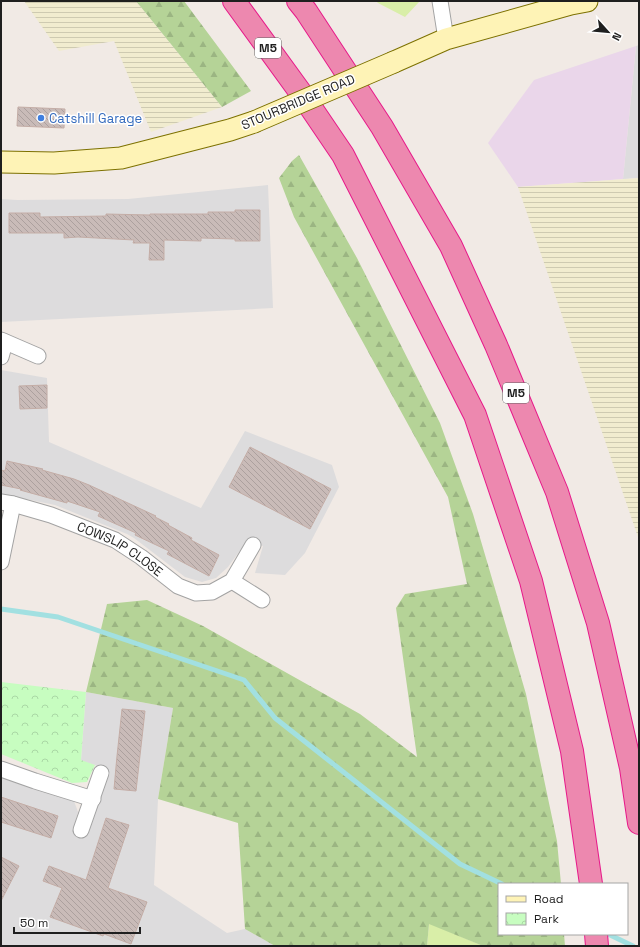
<svg xmlns="http://www.w3.org/2000/svg" width="640" height="947" viewBox="0 0 640 947" font-family="'Space Grotesk',sans-serif">
<style>
.residential{fill:#dddcdd}
.industrial{fill:#ead6ea}
.farmland{fill:url(#farmland-rules)}
.grass{fill:#d9eea8}
.forest{fill:url(#forest-firs)}
.park{fill:url(#park-crowns)}
.lines{fill:none;stroke-linecap:round;stroke-linejoin:round}
.stream{stroke:#a2e0e1;stroke-width:5}
.building{fill:url(#building-back-hatch);stroke:#c4ada6}
.street-casing{stroke:#a3a3a3;stroke-width:17}
.secondary-casing{stroke:#7d7100;stroke-width:23}
.highway-casing{stroke:#e7198a;stroke-width:24}
.street{stroke:#fff;stroke-width:15}
.secondary{stroke:#fef3b6;stroke-width:21}
.highway{stroke:#ed88af;stroke-width:22}
.secondary-bridge-casing{stroke:#7d7100;stroke-width:23;stroke-linecap:butt}
.secondary-bridge{stroke:#fef3b6;stroke-width:21}
.shop-dot{fill:#3f7fe0;stroke:#fff;stroke-width:1.5}
.labels{text-anchor:middle;dominant-baseline:central;stroke-width:3;stroke-linejoin:round;paint-order:stroke}
.shield{fill:#fff;stroke:#626262;stroke-width:1}
.shield-label{font-size:12px;font-weight:bold;fill:#1f1f1f}
.street-label{font-size:13px;fill:#1f1f1f;stroke:#fff}
.shop-label{font-size:13px;fill:#366cbe;stroke:#fff;text-anchor:start}
</style>
<defs>
<pattern id="farmland-rules" width="6" height="5" patternUnits="userSpaceOnUse"><rect width="6" height="5" fill="#f1eccf"/><path d="M0 2.5h6" fill="none" stroke="#cecab1"/></pattern>
<pattern id="forest-firs" width="22" height="20" patternUnits="userSpaceOnUse"><rect width="22" height="20" fill="#b5d397"/><path d="M5 1l3.5 6h-7zM16 11l3.5 6h-7z" fill="#9bb582"/></pattern>
<pattern id="park-crowns" width="20" height="18" patternUnits="userSpaceOnUse"><rect width="20" height="18" fill="#c7fdc0"/><path d="M2 6a3 3 0 1 1 6 0M12 15a3 3 0 1 1 6 0" fill="none" stroke="#aad8a5"/></pattern>
<pattern id="building-back-hatch" width="6" height="6" patternUnits="userSpaceOnUse"><rect width="6" height="6" fill="#c9bbb8"/><path d="M-1 5l2 2M0 0l6 6M5-1l2 2" fill="none" stroke="#aca09e"/></pattern>
</defs>
<rect width="100%" height="100%" fill="#f1eae5"/>
<path class="residential" d="M 639,45 L 639,178 L 623,179 L 636,46 Z
M 268,185 L 273,308 L 1,322 L 1,199 L 17,200 L 128,199 Z
M 1,370 L 47,378 L 49,442 L 201,508 L 245,431 L 332,465 L 339,487 L 305,553 L 285,575 L 255,573 L 263,546 L 247,541 L 228,567 L 216,578 L 202,582 L 185,577 L 134,538 L 127,534 L 55,505 L 1,494 Z
M 86,692 L 173,708 L 158,799 L 154,885 L 227,933 L 245,929 L 275,946 L 1,946 L 1,778 L 74,801 L 78,812 L 74,827 L 88,833 L 106,771 L 95,765 L 81,761 Z"/>
<path class="industrial" d="M 636,46 L 623,179 L 518,187 L 488,143 L 534,80 Z"/>
<path class="farmland" d="M 24,1 L 136,1 L 222,107 L 151,132 L 114,41 L 59,51 Z
M 639,178 L 639,540 L 518,187 Z"/>
<path class="grass" d="M 376,1 L 419,1 L 419,2 L 405,17 L 378,3 Z
M 429,923 L 483,946 L 427,946 Z"/>
<path class="forest" d="M 136,1 L 184,1 L 251,91 L 222,107 Z
M 299,155 L 357,258 L 440,423 L 473,514 L 526,694 L 557,841 L 561,884 L 499,884 L 499,934 L 564,934 L 565,946 L 483,946 L 429,924 L 427,946 L 275,946 L 245,929 L 238,823 L 158,799 L 173,708 L 86,692 L 107,604 L 147,600 L 203,626 L 360,714 L 417,757 L 396,608 L 405,594 L 467,584 L 448,497 L 294,217 L 279,178 L 292,161 Z"/>
<path class="park" d="M 1,682 L 86,692 L 81,760 L 95,765 L 87,782 L 72,783 L 1,754 Z"/>
<g class="lines">
<path class="stream" d="M 1,609 L 58,617 L 244,680 L 275,718 L 460,864 L 502,884
M 608,934 L 633,946"/>
</g>
<path class="building" d="M 18,107 L 65,109 L 64,128 L 17,126 Z
M 235,210 L 260,210 L 260,241 L 235,241 L 235,239 L 201,238 L 201,241 L 164,240 L 164,260 L 149,260 L 150,243 L 133,243 L 134,240 L 78,237 L 64,238 L 64,233 L 9,233 L 9,213 L 40,213 L 40,217 L 106,216 L 106,214 L 150,215 L 150,214 L 208,214 L 208,212 L 235,212 Z
M 47,385 L 47,408 L 20,409 L 19,386 Z
M 250,447 L 331,489 L 310,529 L 229,487 Z
M 7,461 L 43,469 L 42,470 L 74,479 L 89,485 L 156,516 L 155,517 L 169,524 L 168,525 L 192,538 L 191,540 L 219,555 L 209,576 L 167,554 L 169,551 L 135,535 L 136,533 L 98,516 L 100,512 L 67,501 L 67,503 L 20,490 L 21,489 L 1,485 L 1,470 L 5,471 Z
M 122,709 L 145,711 L 136,791 L 114,789 L 117,756 Z
M 1,797 L 58,816 L 51,838 L 1,822 Z
M 106,818 L 129,825 L 108,888 L 147,902 L 131,944 L 104,934 L 103,936 L 50,917 L 62,888 L 43,881 L 49,866 L 86,880 Z
M 1,857 L 19,866 L 1,901 Z"/>
<g class="lines">
<g class="street-casing">
<g id="street">
<path d="M 440,1 L 446,39"/>
<path d="M 1,340 L 38,356"/>
<path d="M 1,357 L 5,342"/>
<path id="s1" d="M 1,502 L 13,504 L 51,515 L 115,540 L 141,557 L 178,586 L 196,593 L 212,592 L 232,581 L 253,545"/>
<path d="M 1,562 L 13,504"/>
<path d="M 232,581 L 262,600"/>
<path d="M 1,769 L 35,781 L 93,799"/>
<path d="M 81,830 L 101,773"/>
</g>
</g>
<g class="secondary-casing">
<path id="secondary" d="M 394,62 L 446,39 L 571,4 L 587,1
M 1,162 L 54,163 L 121,158 L 230,130 L 254,122"/>
</g>
<g class="highway-casing">
<path id="highway" d="M 234,1 L 303,96 L 343,155 L 475,415 L 531,581 L 572,751 L 591,884
M 298,1 L 306,11 L 382,127 L 451,246 L 496,345 L 557,492 L 598,623 L 631,768 L 639,823
M 596,934 L 597,946"/>
</g>
<use href="#street" class="street"/>
<use href="#secondary" class="secondary"/>
<use href="#highway" class="highway"/>
<g class="secondary-bridge-casing">
<path id="secondary-bridge" d="M 254,122 L 394,62"/>
</g>
<use href="#secondary-bridge" class="secondary-bridge"/>
</g>
<circle class="shop-dot" cx="41" cy="118" r="4"/>
<g class="labels">
<g class="shield">
<rect x="255" y="38" width="26" height="20" rx="3"/>
<rect x="503" y="383" width="26" height="20" rx="3"/>
</g>
<g class="shield-label">
<text x="268" y="48">M5</text>
<text x="516" y="393">M5</text>
</g>
<g class="street-label">
<text transform="translate(298 102) rotate(-23)">STOURBRIDGE ROAD</text>
<text stroke="none"><textPath href="#s1" startOffset="129">COWSLIP CLOSE</textPath></text>
</g>
<g class="shop-label">
<text x="49" y="118">Catshill Garage</text>
</g>
</g>
<rect width="640" height="947" fill="none" stroke="#1f1f1f" stroke-width="4"/>
<rect x="498" y="883" width="130" height="52" fill="#ffffff" stroke="#a5a5a5"/>
<rect x="506" y="896" width="20" height="6" fill="#fef3b6" stroke="#a5a5a5"/>
<text x="534" y="903" font-size="12" fill="#1f1f1f">Road</text>
<rect x="506" y="913" width="20" height="12" fill="url(#park-crowns)" stroke="#a5a5a5"/>
<text x="534" y="923" font-size="12" fill="#1f1f1f">Park</text>
<g transform="translate(608 32) rotate(117)" stroke="#ffffff" stroke-width="3" paint-order="stroke">
<path d="M0-3L7 15L0 10L-7 15Z" fill="#1f1f1f"/>
<text y="-6" font-size="11" font-weight="bold" text-anchor="middle" fill="#1f1f1f">N</text>
</g>
<path d="M14 927v6h126v-6" fill="none" stroke="#1f1f1f" stroke-width="2"/>
<text x="20" y="927" font-size="12" fill="#1f1f1f" stroke="#ffffff" stroke-width="3" paint-order="stroke">50 m</text>
</svg>
